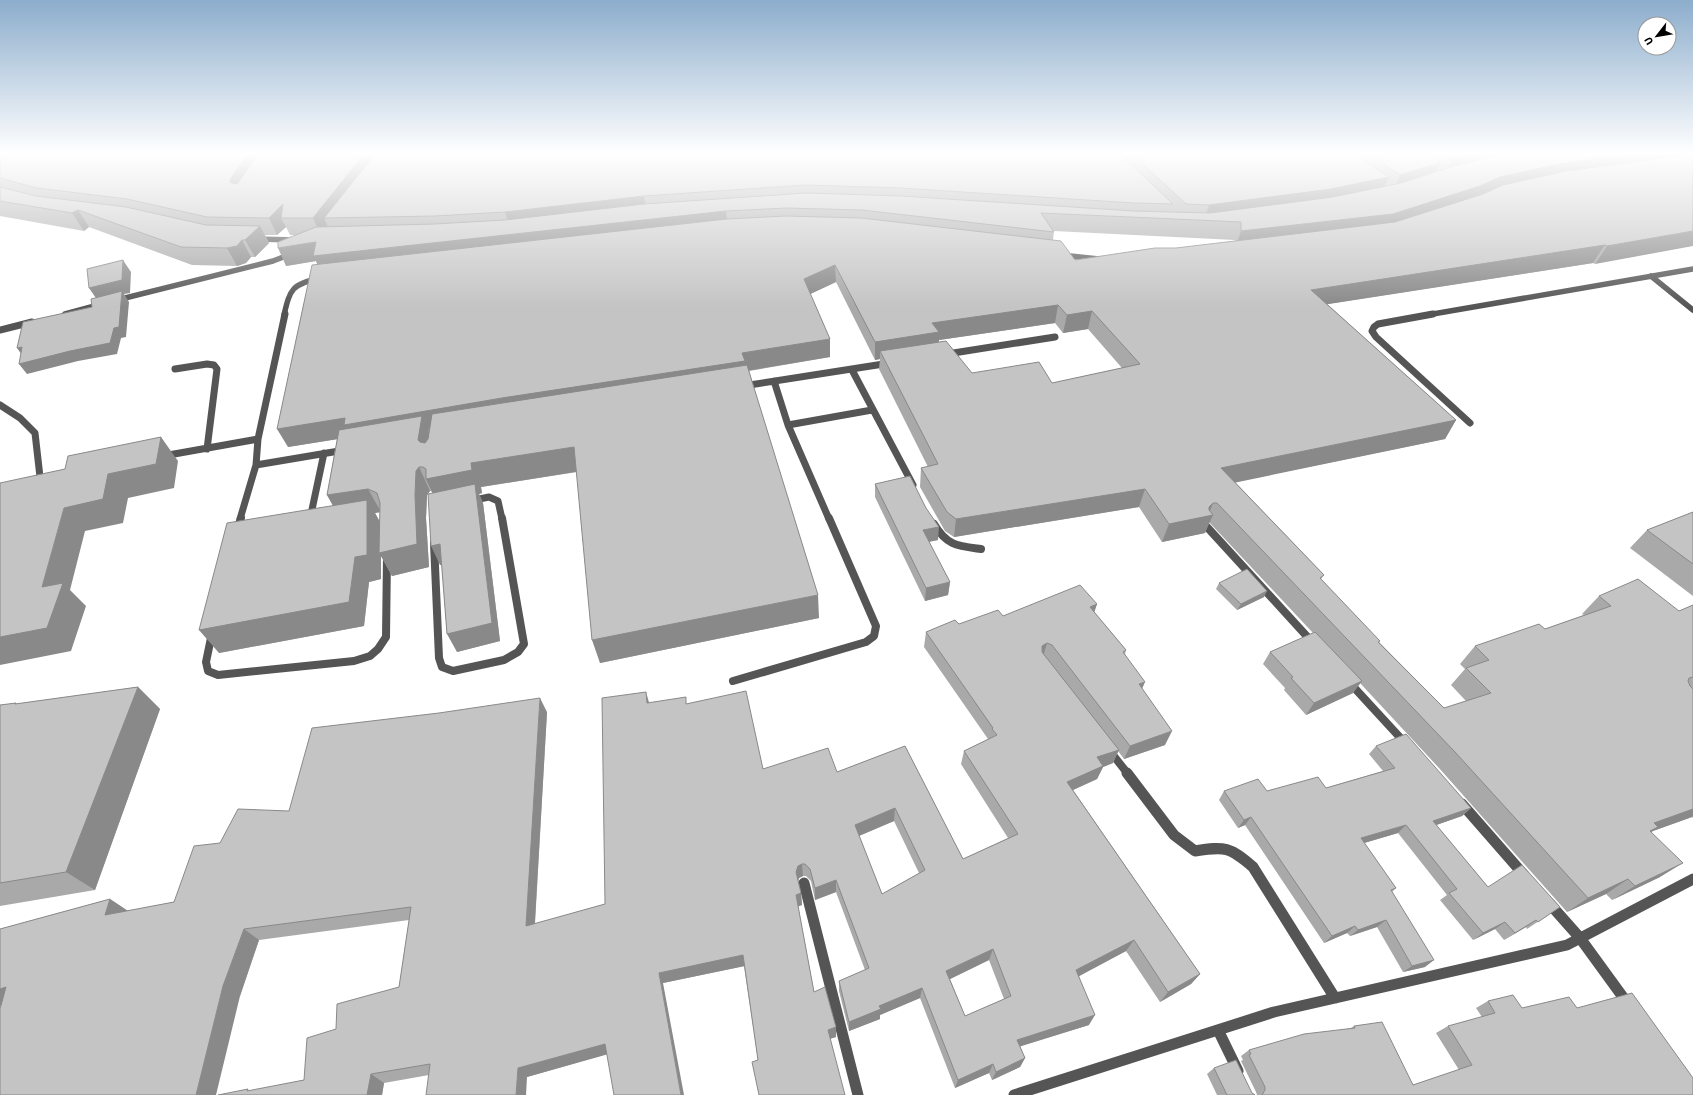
<svg xmlns="http://www.w3.org/2000/svg" width="1693" height="1095" viewBox="0 0 1693 1095" font-family="'Source Sans 3',sans-serif">
<style>
.lines{fill:none;stroke-linecap:round;stroke-linejoin:round}
.service-far2{stroke:#555;stroke-width:5.5}
.service-far1{stroke:#555;stroke-width:7}
.service{stroke:#555;stroke-width:8}
.minor-far3{stroke:#555;stroke-width:5.5}
.minor-far2{stroke:#555;stroke-width:7}
.minor-far1{stroke:#555;stroke-width:8}
.minor{stroke:#555;stroke-width:11}
.tertiary{stroke:#555;stroke-width:5.5}
.wall{fill:#a9a9a9;fill-rule:evenodd}
.shaded-wall{fill:#898989}
.building{fill:#c4c4c4;stroke:#898989;fill-rule:evenodd}
</style>
<rect width="100%" height="100%" fill="#fff"/>
<g class="lines">
<path class="service-far2" d="M 1061,255 L 1099,259
M 1651,276 L 1693,310
M 284,315 C 290,289 292,284 320,278
M 1427,315 L 1693,269"/>
<path class="service-far1" d="M 1433,314 L 1378,324 L 1374,327 L 1372,331 L 1376,337 L 1470,423
M 947,354 L 1055,337
M 175,369 L 207,364 L 214,365 L 217,369 L 207,449
M 852,370 L 913,485
M 774,381 L 788,425 L 829,519
M 743,386 L 890,363
M 0,405 L 20,418 L 35,433 L 40,477
M 788,425 L 872,410
M 258,439 L 285,314
M 163,456 L 258,439 L 256,465 L 345,450
M 470,501 L 489,497 L 498,501 L 502,519
M 240,519 L 256,465
M 310,519 L 324,453"/>
<path class="service" d="M 310,520 L 310,518
M 934,524 C 947,546 958,546 981,549
M 237,530 L 241,518
M 434,543 L 439,658 L 442,667 L 453,671 L 504,660 L 518,652 L 524,644 L 502,518
M 212,633 L 206,662 L 208,671 L 218,675 L 354,661 L 370,656 L 378,649 L 386,637 L 387,556
M 733,681 L 866,642 L 874,636 L 876,626 L 829,518"/>
<path class="minor-far3" d="M 117,300 L 273,261 L 291,254
M 65,314 L 102,304"/>
<path class="minor-far2" d="M 0,330 L 32,322"/>
<path class="minor-far1" d="M 1207,527 L 1313,643
M 1349,682 L 1406,744
M 1109,750 L 1128,774"/>
<path class="minor" d="M 1127,773 L 1174,835 L 1195,851 C 1225,846 1230,847 1253,867 L 1335,998
M 1462,804 L 1524,875
M 804,883 L 858,1095
M 1549,903 L 1580,938 L 1628,1004
M 1218,1030 L 1238,1071
M 1014,1095 L 1274,1012 L 1567,945 L 1693,879"/>
<path class="tertiary" d="M 256,239 L 295,240"/>
</g>
<path class="wall" d="M 0,153 L 1693,153 L 1595,264 L 1593,263 L 1327,304 L 1456,420 L 1445,439 L 1235,482 L 1324,575 L 1321,579 L 1379,642 L 1444,708 L 1466,701 L 1451,685 L 1465,669 L 1460,664 L 1475,646 L 1545,629 L 1584,615 L 1582,614 L 1599,596 L 1679,611 L 1693,605 L 1693,818 L 1692,817 L 1653,831 L 1651,832 L 1660,877 L 1612,900 L 1606,894 L 1567,912 L 1439,768 L 1360,683 L 1353,693 L 1306,715 L 1284,690 L 1285,688 L 1263,664 L 1270,652 L 1313,633 L 1209,522 L 1205,533 L 1162,542 L 1139,507 L 954,537 L 945,531 L 920,487 L 921,468 L 928,467 L 879,369 L 880,359 L 875,360 L 836,282 L 810,294 L 830,357 L 749,371 L 819,618 L 600,663 L 577,472 L 481,487 L 482,493 L 479,494 L 483,503 L 500,641 L 457,652 L 442,564 L 440,565 L 433,493 L 431,491 L 430,491 L 427,495 L 426,518 L 429,567 L 392,576 L 381,556 L 381,579 L 369,582 L 364,626 L 219,653 L 333,506 L 327,495 L 337,439 L 288,447 L 317,264 L 316,261 L 286,266 L 295,235 L 290,235 L 286,227 L 277,235 L 265,235 L 269,243 L 255,257 L 251,257 L 246,263 L 237,266 L 192,265 L 89,227 L 84,231 L 0,216 ZM 1054,231 L 1235,240 L 1235,241 L 1075,260 L 1053,240 ZM 1055,323 L 1063,333 L 1088,329 L 1122,368 L 1052,383 L 972,373 L 938,342 L 939,340 ZM 380,512 L 380,522 L 375,513 Z
M 875,484 L 938,540 L 929,542 L 950,582 L 948,595 L 925,601 L 875,497 Z
M 1693,512 L 1693,596 L 1630,548 L 1647,530 Z
M 1219,583 L 1264,597 L 1237,610 L 1216,589 Z
M 1097,604 L 1094,612 L 1126,650 L 1125,654 L 1142,689 L 1165,745 L 1124,759 L 1118,751 L 1113,763 L 1103,767 L 1097,779 L 1073,790 L 1200,974 L 1191,984 L 1160,1002 L 1126,951 L 1079,976 L 1089,1025 L 1020,1046 L 1025,1058 L 1020,1067 L 992,1080 L 989,1073 L 955,1088 L 920,998 L 880,1015 L 880,1019 L 849,1031 L 839,991 L 839,981 L 865,970 L 836,892 L 815,900 L 811,881 L 806,876 L 803,876 L 799,878 L 798,881 L 801,893 L 802,905 L 798,906 L 814,992 L 836,1027 L 836,1037 L 830,1039 L 758,1060 L 744,966 L 663,983 L 607,1054 L 527,1077 L 429,1075 L 384,1083 L 382,1095 L 218,1095 L 250,1091 L 304,1080 L 336,1029 L 399,987 L 409,920 L 259,940 L 240,996 L 0,1006 L 0,929 L 110,899 L 128,911 L 174,902 L 220,843 L 289,811 L 547,712 L 535,924 L 605,904 L 649,703 L 687,704 L 763,769 L 837,772 L 905,746 L 963,859 L 1008,838 L 961,764 L 964,751 L 988,739 L 924,647 L 926,632 L 959,624 L 1003,616 ZM 894,821 L 919,873 L 882,894 L 859,836 ZM 989,960 L 1004,999 L 965,1016 L 950,979 Z
M 138,687 L 160,709 L 95,890 L 0,906 L 0,705 L 16,703 L 17,704 Z
M 1376,746 L 1471,808 L 1462,816 L 1436,825 L 1488,887 L 1560,907 L 1527,929 L 1526,927 L 1504,940 L 1495,929 L 1473,940 L 1440,900 L 1447,895 L 1398,833 L 1364,843 L 1396,888 L 1392,892 L 1425,967 L 1403,972 L 1377,927 L 1350,936 L 1347,933 L 1324,943 L 1245,825 L 1238,828 L 1219,800 L 1224,791 L 1267,791 L 1326,788 L 1383,771 L 1369,754 Z
M 1488,1001 L 1522,1008 L 1577,1008 L 1693,1095 L 1257,1095 L 1256,1092 L 1241,1061 L 1243,1060 L 1241,1056 L 1249,1050 L 1351,1028 L 1354,1026 L 1413,1085 L 1459,1070 L 1436,1033 L 1448,1026 L 1482,1017 L 1476,1008 Z
M 1214,1068 L 1252,1093 L 1255,1095 L 1217,1095 L 1207,1074 Z"/>
<path class="shaded-wall" d="M 248,153 L 268,153 L 239,195 L 230,182 L 231,178 Z
M 365,153 L 384,153 L 324,218 L 328,227 L 321,236 L 313,218 Z
M 1472,153 L 1541,153 L 1444,174 L 1453,158 Z
M 1641,153 L 1693,153 L 1693,162 L 1385,231 L 1235,249 L 1241,231 L 1564,163 Z
M 1441,162 L 1433,178 L 1393,191 L 1400,175 Z
M 1389,177 L 1381,194 L 1204,221 L 1209,205 Z
M 644,196 L 647,213 L 510,229 L 505,212 Z
M 283,204 L 281,218 L 286,227 L 277,235 L 269,218 Z
M 78,210 L 89,227 L 84,231 L 72,213 Z
M 726,211 L 728,228 L 322,274 L 316,261 L 286,266 L 278,248 L 316,242 Z
M 260,226 L 269,243 L 255,257 L 245,240 Z
M 1693,231 L 1693,246 L 1595,264 L 1607,246 Z
M 242,240 L 251,257 L 246,263 L 237,266 L 227,248 Z
M 1605,245 L 1593,263 L 1303,308 L 1311,290 Z
M 123,260 L 131,272 L 130,293 L 124,294 L 129,302 L 126,337 L 121,338 L 117,354 L 78,361 L 27,374 L 19,364 L 122,295 L 98,301 L 89,288 Z
M 835,265 L 836,282 L 804,297 L 804,279 Z
M 1058,305 L 1055,323 L 939,340 L 938,350 L 880,351 L 880,359 L 875,360 L 875,342 L 932,323 Z
M 1092,311 L 1088,329 L 1063,333 L 1067,315 Z
M 830,339 L 830,357 L 746,371 L 508,416 L 428,430 L 432,439 L 429,463 L 351,437 L 288,447 L 277,429 Z
M 22,347 L 25,359 L 17,348 Z
M 1456,420 L 1445,439 L 1214,487 L 1221,468 Z
M 161,437 L 178,461 L 174,488 L 128,498 L 123,523 L 85,531 L 70,590 L 86,606 L 71,651 L 0,665 L 0,637 L 42,587 L 64,508 L 108,474 Z
M 574,447 L 581,471 L 481,487 L 482,493 L 479,494 L 483,503 L 500,641 L 457,652 L 447,634 L 437,503 L 426,479 L 471,463 Z
M 419,467 L 430,491 L 427,495 L 426,518 L 429,567 L 392,576 L 381,556 L 381,579 L 369,582 L 364,626 L 219,653 L 199,630 L 341,519 L 327,495 L 368,489 L 381,512 L 375,513 L 381,524 L 415,495 L 416,471 Z
M 1145,489 L 1139,507 L 954,537 L 956,519 Z
M 1213,503 L 1208,516 L 1213,515 L 1205,533 L 1162,542 L 1169,524 L 1209,507 Z
M 939,527 L 938,540 L 922,543 L 923,530 Z
M 440,544 L 449,563 L 440,565 L 431,546 Z
M 950,582 L 948,595 L 925,601 L 926,588 Z
M 1267,591 L 1264,597 L 1237,610 L 1241,604 Z
M 818,595 L 819,618 L 600,663 L 592,640 Z
M 1097,604 L 1092,619 L 1090,607 Z
M 1047,643 L 1043,657 L 1042,646 Z
M 1362,681 L 1353,693 L 1306,715 L 1314,703 Z
M 1145,682 L 1139,696 L 1139,684 Z
M 138,687 L 160,709 L 95,890 L 66,872 Z
M 646,692 L 650,706 L 647,703 Z
M 540,698 L 547,712 L 534,937 L 526,926 Z
M 1172,731 L 1165,745 L 1124,759 L 1130,746 Z
M 1119,750 L 1113,763 L 1103,767 L 1097,779 L 1062,795 L 1067,782 L 1097,757 Z
M 895,808 L 894,821 L 854,838 L 855,825 Z
M 1471,808 L 1462,816 L 1425,829 L 1433,821 Z
M 1693,809 L 1693,816 L 1692,817 L 1653,831 L 1636,842 L 1654,823 Z
M 1251,817 L 1245,825 L 1238,828 L 1244,820 Z
M 1406,825 L 1398,833 L 1354,846 L 1361,838 Z
M 1683,863 L 1660,877 L 1612,900 L 1635,886 Z
M 802,864 L 803,876 L 799,878 L 797,884 L 796,872 L 798,866 Z
M 1628,879 L 1606,894 L 1567,912 L 1588,898 Z
M 836,880 L 836,892 L 815,900 L 815,888 Z
M 801,893 L 802,905 L 797,907 L 796,895 Z
M 110,899 L 128,911 L 105,915 Z
M 1386,920 L 1377,927 L 1350,936 L 1358,930 Z
M 1536,920 L 1526,927 L 1504,940 L 1515,933 Z
M 1505,922 L 1495,929 L 1473,940 L 1483,933 Z
M 1355,926 L 1347,933 L 1324,943 L 1332,936 Z
M 244,929 L 259,940 L 240,996 L 216,1095 L 196,1095 L 223,986 Z
M 1134,940 L 1126,951 L 1070,981 L 1076,970 Z
M 993,949 L 989,960 L 944,982 L 946,971 Z
M 743,955 L 745,966 L 663,983 L 684,1095 L 681,1095 L 659,973 Z
M 1434,960 L 1425,967 L 1403,972 L 1412,966 Z
M 1200,974 L 1191,984 L 1160,1002 L 1168,992 Z
M 6,987 L 28,998 L 0,1006 L 0,989 Z
M 922,988 L 920,998 L 880,1015 L 880,1019 L 849,1031 L 849,1022 L 879,1006 Z
M 1095,1015 L 1089,1025 L 1012,1049 L 1017,1040 Z
M 836,1027 L 836,1037 L 829,1039 L 828,1030 Z
M 605,1044 L 612,1053 L 527,1077 L 526,1095 L 516,1095 L 518,1068 Z
M 1025,1058 L 1020,1067 L 992,1080 L 996,1072 Z
M 993,1064 L 989,1073 L 955,1088 L 958,1080 Z
M 371,1074 L 384,1083 L 382,1095 L 367,1095 Z"/>
<path class="building" d="M 0,153 L 248,153 L 231,178 L 230,182 L 234,184 L 238,183 L 259,153 L 365,153 L 313,218 L 281,218 L 283,204 L 269,218 L 207,217 L 127,199 L 37,188 L 0,178 Z
M 376,153 L 1119,153 L 1173,204 L 1134,203 L 900,188 L 806,185 L 644,196 L 505,212 L 435,216 L 324,218 Z
M 1131,153 L 1352,153 L 1389,177 L 1331,189 L 1209,205 L 1186,204 Z
M 1367,153 L 1424,153 L 1441,162 L 1400,175 Z
M 1443,153 L 1472,153 L 1453,158 Z
M 1507,153 L 1641,153 L 1564,163 L 1500,177 L 1480,186 L 1393,214 L 1241,231 L 1241,222 L 1041,213 L 1054,232 L 862,210 L 786,208 L 726,211 L 313,256 L 316,242 L 278,248 L 278,242 L 316,227 L 435,224 L 505,220 L 644,204 L 807,193 L 900,196 L 1134,211 L 1210,213 L 1333,197 L 1401,183 L 1454,166 Z
M 1693,154 L 1693,231 L 1607,246 L 1605,245 L 1311,290 L 1456,420 L 1221,468 L 1324,575 L 1320,578 L 1380,641 L 1378,642 L 1444,708 L 1491,693 L 1466,668 L 1489,660 L 1475,646 L 1539,624 L 1545,629 L 1611,606 L 1599,596 L 1638,579 L 1679,611 L 1693,605 L 1693,677 L 1689,678 L 1688,681 L 1690,686 L 1693,689 L 1693,809 L 1654,823 L 1658,827 L 1650,831 L 1683,863 L 1635,886 L 1628,879 L 1588,898 L 1455,752 L 1217,503 L 1213,503 L 1209,507 L 1209,510 L 1213,515 L 1169,524 L 1145,489 L 956,519 L 947,512 L 921,468 L 938,464 L 880,351 L 946,341 L 972,373 L 1039,362 L 1052,383 L 1140,364 L 1092,311 L 1067,315 L 1058,305 L 932,323 L 939,332 L 875,342 L 835,265 L 804,279 L 830,339 L 742,353 L 745,361 L 502,398 L 344,425 L 345,418 L 277,429 L 312,265 L 727,219 L 786,216 L 861,218 L 1061,241 L 1075,260 L 1155,248 L 1176,248 L 1395,222 L 1483,194 L 1503,185 L 1566,171 Z
M 0,187 L 36,196 L 126,207 L 206,225 L 260,226 L 245,240 L 242,240 L 237,246 L 227,248 L 181,247 L 78,210 L 72,213 L 0,201 Z
M 123,260 L 122,280 L 89,288 L 87,269 Z
M 122,291 L 119,327 L 114,328 L 110,343 L 70,351 L 19,364 L 22,347 L 17,348 L 23,322 L 92,307 L 91,299 Z
M 747,365 L 818,595 L 592,640 L 574,447 L 471,463 L 472,470 L 426,479 L 426,469 L 423,467 L 419,467 L 416,471 L 415,495 L 417,544 L 379,553 L 380,503 L 377,493 L 368,489 L 327,495 L 339,430 L 422,416 L 418,440 L 420,442 L 425,443 L 428,439 L 432,414 Z
M 161,437 L 156,464 L 108,474 L 103,499 L 64,508 L 42,587 L 63,583 L 47,628 L 0,637 L 0,483 L 65,469 L 68,456 Z
M 910,476 L 926,508 L 939,527 L 923,530 L 950,582 L 926,588 L 875,484 Z
M 475,484 L 492,623 L 447,634 L 440,544 L 431,546 L 428,494 Z
M 367,500 L 367,555 L 355,557 L 349,602 L 199,630 L 227,523 Z
M 1693,512 L 1693,564 L 1647,530 Z
M 1247,569 L 1267,591 L 1241,604 L 1219,583 Z
M 1080,585 L 1097,604 L 1090,607 L 1126,650 L 1123,652 L 1145,682 L 1139,684 L 1172,731 L 1130,746 L 1052,645 L 1047,643 L 1042,646 L 1042,652 L 1119,750 L 1097,757 L 1103,766 L 1067,782 L 1200,974 L 1168,992 L 1134,940 L 1076,970 L 1095,1015 L 1017,1040 L 1025,1058 L 996,1072 L 993,1064 L 958,1080 L 922,988 L 879,1006 L 881,1009 L 849,1022 L 839,981 L 869,968 L 836,880 L 815,888 L 810,869 L 805,864 L 802,864 L 798,866 L 796,872 L 801,893 L 796,895 L 814,992 L 825,987 L 836,1027 L 828,1030 L 845,1095 L 759,1095 L 752,1062 L 758,1060 L 743,955 L 659,973 L 681,1095 L 614,1095 L 605,1044 L 518,1068 L 516,1095 L 426,1095 L 430,1064 L 371,1074 L 367,1095 L 218,1095 L 248,1089 L 247,1091 L 304,1080 L 307,1038 L 336,1029 L 337,1004 L 399,987 L 411,907 L 244,929 L 223,986 L 196,1095 L 0,1095 L 0,1009 L 6,987 L 0,989 L 0,929 L 110,899 L 105,915 L 174,902 L 194,846 L 220,843 L 238,809 L 289,811 L 312,728 L 439,713 L 540,698 L 526,926 L 605,904 L 602,698 L 646,692 L 647,703 L 686,697 L 686,704 L 746,691 L 763,769 L 828,748 L 837,772 L 905,746 L 963,859 L 1018,834 L 964,751 L 997,735 L 992,729 L 993,728 L 926,632 L 955,620 L 959,624 L 998,610 L 1003,616 ZM 895,808 L 925,870 L 882,894 L 855,825 ZM 993,949 L 1011,996 L 965,1016 L 946,971 Z
M 1315,632 L 1362,681 L 1314,703 L 1291,678 L 1293,677 L 1270,652 Z
M 138,687 L 66,872 L 0,883 L 0,705 L 16,703 L 15,704 Z
M 1406,734 L 1471,808 L 1433,821 L 1488,887 L 1522,865 L 1560,907 L 1538,922 L 1536,920 L 1515,933 L 1505,922 L 1483,933 L 1449,893 L 1457,889 L 1406,825 L 1361,838 L 1396,888 L 1391,890 L 1434,960 L 1412,966 L 1386,920 L 1358,930 L 1355,926 L 1332,936 L 1251,817 L 1244,820 L 1224,791 L 1258,779 L 1267,791 L 1318,777 L 1326,788 L 1395,768 L 1376,746 Z
M 1632,993 L 1693,1078 L 1693,1095 L 1262,1095 L 1265,1090 L 1265,1087 L 1249,1055 L 1251,1054 L 1249,1050 L 1304,1034 L 1355,1028 L 1354,1026 L 1382,1022 L 1413,1085 L 1472,1065 L 1448,1026 L 1495,1013 L 1488,1001 L 1513,995 L 1522,1008 L 1569,997 L 1577,1008 Z
M 1236,1060 L 1252,1093 L 1255,1095 L 1227,1095 L 1214,1068 Z"/>
<linearGradient id="sky" x2="0" y2="1"><stop stop-color="#8cadcc"/><stop offset="0.5" stop-color="#fff"/><stop offset="1" stop-color="#fff" stop-opacity="0"/></linearGradient>
<rect width="1693" height="307" fill="url(#sky)"/>
<g transform="translate(1657 36) rotate(239)"><circle r="19" fill="#ffffff" stroke="#999999"/>
<path d="M0-3L7 15L0 10L-7 15Z" fill="#000000"/>
<text y="-6" font-size="11" font-weight="bold" text-anchor="middle" fill="#000000">U</text>
</g>
</svg>
